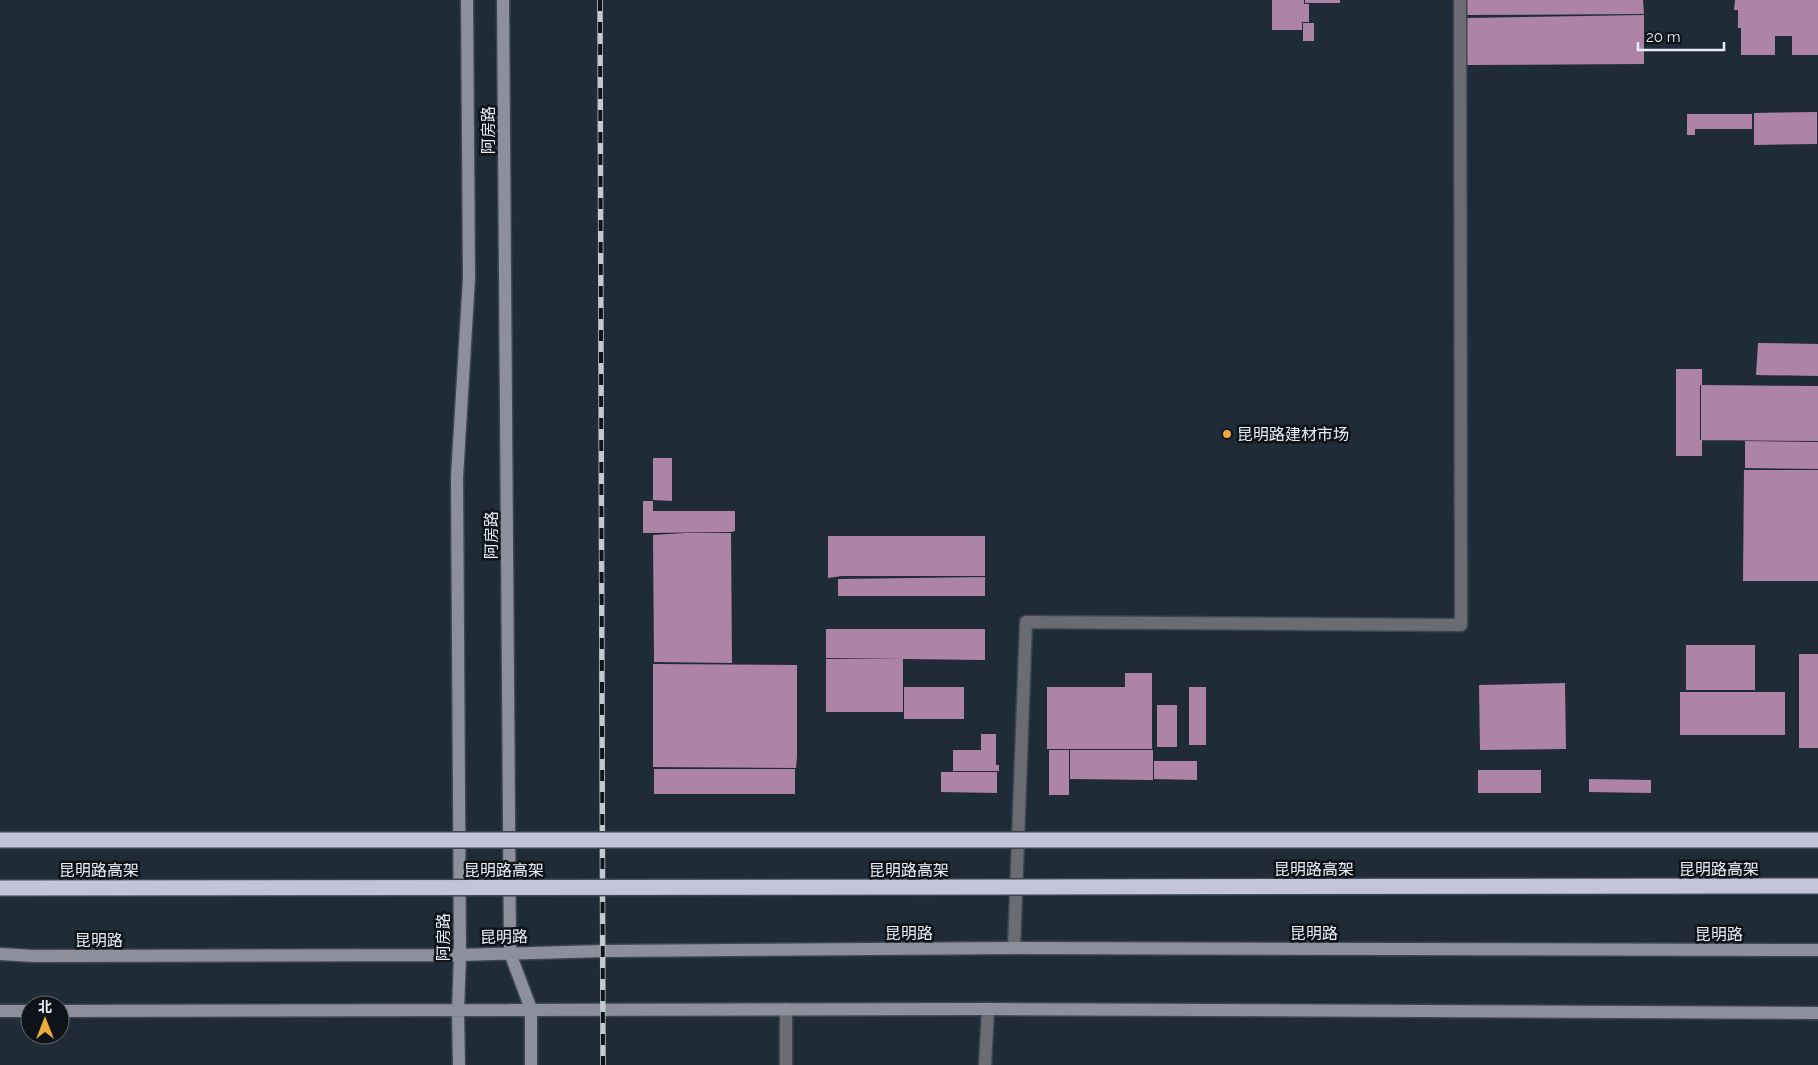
<svg xmlns="http://www.w3.org/2000/svg" width="1818" height="1065" font-family="Raleway,'Noto Sans SC',sans-serif">
	<style>
		.building { fill: #ad83a6 }
		.lines { fill: none; stroke-linecap: round; stroke-linejoin: round }
		.lane-casing { stroke: #3c4653; stroke-width: 15 }
		.secondary-casing { stroke: #3c4653; stroke-width: 15 }
		.lane { stroke: #6a6b73; stroke-width: 12 }
		.secondary { stroke: #8e8f9c; stroke-width: 12 }
		.rail-casing { stroke: #c2c9d3; stroke-width: 5.5 }
		.rail { stroke: #0e1319; stroke-width: 4; stroke-dasharray: 11; stroke-linecap: butt }
		.highway-bridge-casing { stroke: #3c4653; stroke-width: 18; stroke-linecap: butt }
		.highway-bridge { stroke: #c3c4d9; stroke-width: 15 }
		.poi-dot { fill: #eca93a; stroke: #0e1319; stroke-width: 2 }
		.labels { text-anchor: middle; dominant-baseline: central; stroke-width: 5; stroke-linejoin: round; paint-order: stroke }
		.street-label { font-size: 16px; fill: #e7eef7; stroke: #0e1319 }
		.poi-label { font-size: 16px; fill: #e7eef7; stroke: #0e1319; text-anchor: start }
	</style>
	<rect width="100%" height="100%" fill="#202b38"/>
	<path class="building" d="M1272 0H1304V4H1309V22H1302V30H1272Z
		M1305 0H1340V3H1305Z
		M1462 0H1643L1644 14 1463 15Z
		M1735 0H1818V55H1792V36H1775V55H1741V28H1738V10H1734Z
		M1644 15V64L1465 65 1464 18Z
		M1303 23H1314V41H1303Z
		M1817 112V144L1754 145V113Z
		M1687 114H1752V129H1695V135H1687Z
		M1758 343 1818 344V376L1756 375Z
		M1676 369H1702V385H1700V440H1702V456H1676Z
		M1701 385 1818 386V441L1701 440Z
		M1745 441 1818 442V469L1745 468Z
		M653 458H672V501L653 500Z
		M1744 470H1818V581H1743Z
		M643 501H653V511H735V531L731 532 643 533Z
		M685 533H731L732 663 654 662 653 535Z
		M828 536H985V576H842L828 578Z
		M985 577V596H838V579Z
		M826 629H985V660L826 658Z
		M1686 645H1755V690H1686Z
		M1799 654H1818V748H1799Z
		M826 659H903V712H826Z
		M653 664 797 665V757L796 768 653 767Z
		M1125 673H1152V749H1047V687H1125Z
		M1565 683 1566 749 1480 750 1479 685Z
		M904 687H964V719H904Z
		M1189 687H1206V745H1189Z
		M1680 692H1785V735H1680Z
		M1157 705H1177V747H1157Z
		M981 734H996V765H999V771H953V750H981Z
		M1049 750H1069V795H1049Z
		M1070 750H1153V780L1070 779Z
		M1154 761H1197V780L1154 779Z
		M654 769H795V794H654Z
		M1478 770H1541V793H1478Z
		M941 772H997V793L941 792Z
		M1589 779 1651 780V793L1589 792Z"/>
	<g class="lines">
		<g class="lane-casing">
			<path id="lane" d="M1014 948 1026 622 1461 625 1460 0
				M786 1009V1065
				M985 1065 988 1009"/>
		</g>
		<g class="secondary-casing">
			<path id="secondary" d="M503 0 510 953 531 1009V1065
				M0 954 34 956 460 955 603 951 1014 948 1818 950
				M0 1011H30
				M60 1011 988 1009 1818 1013
				M459 1065 458 1011 460 955 457 477 469 278 467 0"/>
		</g>
		<use href="#lane" class="lane"/>
		<use href="#secondary" class="secondary"/>
		<g class="rail-casing">
			<path id="rail" d="M600 0 603 1065"/>
		</g>
		<use href="#rail" class="rail"/>
		<g class="highway-bridge-casing">
			<path id="highway-bridge" d="M0 840H1818
				M0 888 1818 886"/>
		</g>
		<use href="#highway-bridge" class="highway-bridge"/>
	</g>
	<circle class="poi-dot" cx="1227" cy="434" r="5"/>
	<g class="labels">
		<g class="street-label">
			<text transform="translate(488 130) rotate(-90)">阿房路</text>
			<text transform="translate(491 535) rotate(-90)">阿房路</text>
			<text x="1314" y="869">昆明路高架</text>
			<text x="1719" y="869">昆明路高架</text>
			<text x="99" y="870">昆明路高架</text>
			<text x="504" y="870">昆明路高架</text>
			<text x="909" y="870">昆明路高架</text>
			<text x="909" y="933">昆明路</text>
			<text x="1314" y="933">昆明路</text>
			<text x="1719" y="934">昆明路</text>
			<text transform="translate(443 937) rotate(-90)">阿房路</text>
			<text transform="translate(504 937) rotate(-1)">昆明路</text>
			<text x="99" y="940">昆明路</text>
		</g>
		<g class="poi-label">
			<text x="1237" y="434">昆明路建材市场</text>
		</g>
	</g>
	<g transform="translate(45 1020)"><circle r="24" fill="#0e1319" stroke="#656b72"/>
	<path d="M0-4L9 19L0 12L-9 19Z" fill="#eca93a"/>
	<text y="-8" font-size="14" font-weight="bold" text-anchor="middle" fill="#e7eef7">北</text>
	</g>
	<path d="M1638 42v8h86v-8" fill="none" stroke="#e7eef7" stroke-width="2.5"/>
	<text x="1646" y="42" font-size="15" fill="#e7eef7" stroke="#0e1319" stroke-width="4" paint-order="stroke">20 m</text>
</svg>
